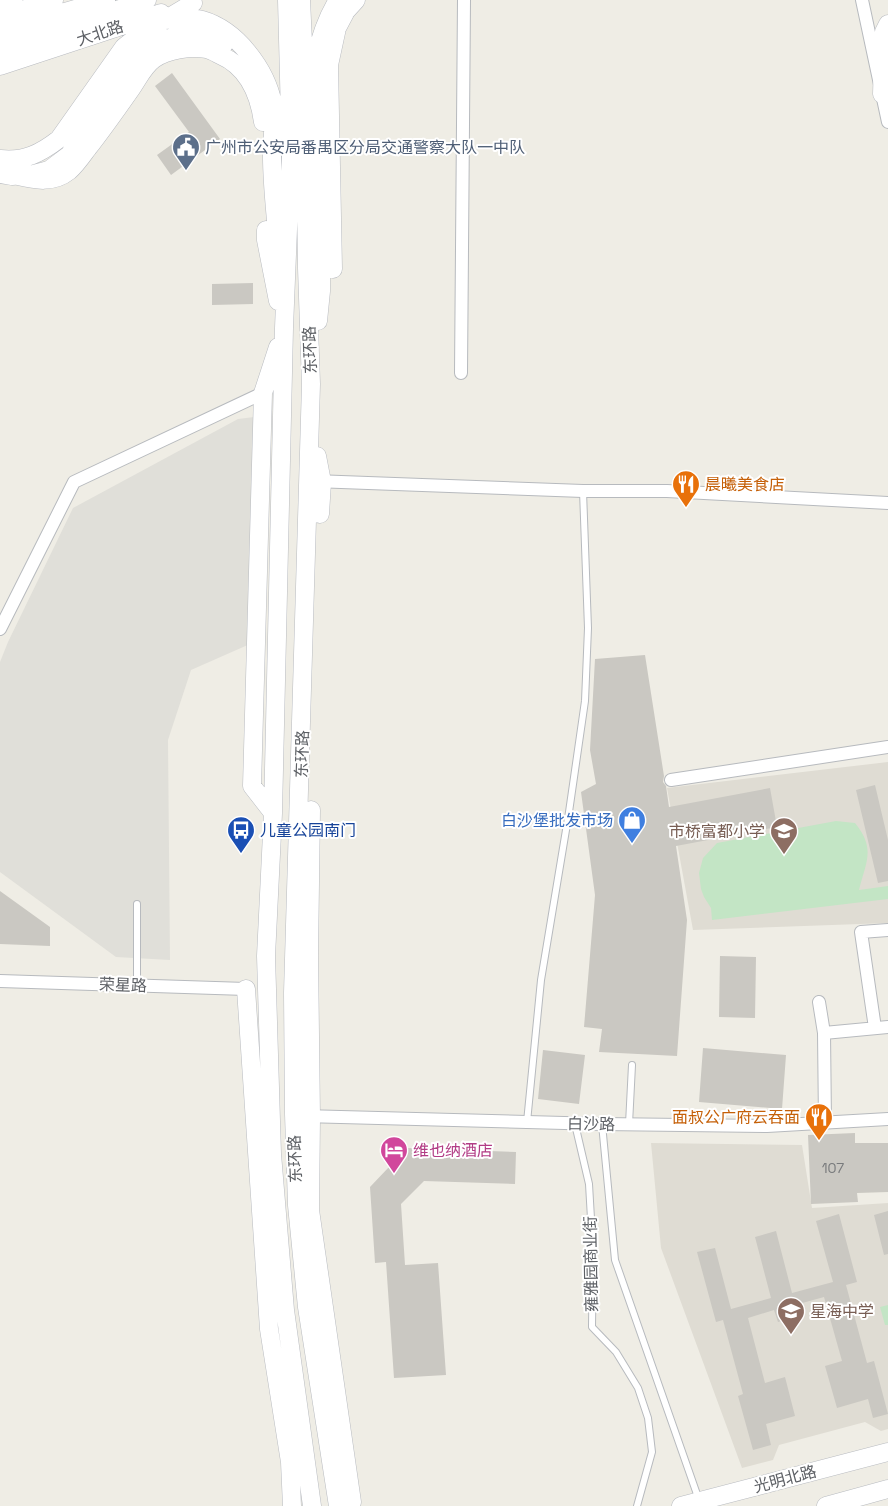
<svg xmlns="http://www.w3.org/2000/svg" width="888" height="1506" font-family="'Space Grotesk','Noto Sans SC',sans-serif">
	<style>
		.industrial { fill: #e0dfd9 }
		.education { fill: #dfdcd3 }
		.green { fill: #c3e5c5 }
		.building { fill: #cac8c2 }
		.lines { fill: none; stroke-linecap: round; stroke-linejoin: round }
		.lane-casing { stroke: #b7babe; stroke-width: 8 }
		.street-casing { stroke: #b7babe; stroke-width: 14 }
		.secondary-casing { stroke: #b8bbc0; stroke-width: 19 }
		.lane { stroke: #fff; stroke-width: 6 }
		.street { stroke: #fff; stroke-width: 12 }
		.secondary { stroke: #fff; stroke-width: 18 }
		.labels { text-anchor: middle; dominant-baseline: central; stroke-width: 4; stroke-linejoin: round; paint-order: stroke }
		.number-label { font-size: 14px; fill: #787a7c }
		.street-label { font-size: 16px; fill: #5d6065; stroke: #fff }
		.service-label { font-size: 16px; fill: #4e5e75; stroke: #fff; text-anchor: start }
		.food-label { font-size: 16px; fill: #c56008; stroke: #fff; text-anchor: start }
		.shop-label { font-size: 16px; fill: #366cbe; stroke: #fff; text-anchor: end }
		.transit-label { font-size: 16px; fill: #164399; stroke: #fff; text-anchor: start }
		.education-label { font-size: 16px; fill: #785e54; stroke: #fff; text-anchor: end }
		.hotel-label { font-size: 16px; fill: #b23c85; stroke: #fff; text-anchor: start }
	</style>
	<rect width="100%" height="100%" fill="#efede5"/>
	<path class="industrial" d="M254 417 250 644 191 670 168 740 170 960 116 957 0 872V662L8 642 73 508 238 419Z"/>
	<path class="education" d="M888 762V923L693 930 667 788Z
		M651 1143 802 1145 812 1208 888 1203V1429L881 1431 865 1422 779 1445 773 1460 742 1468 661 1248Z"/>
	<path class="green" d="M836 821 855 823C876 849 866 861 859 890L888 886V899L712 920 711 908 704 897 701 889 699 873 703 858 717 843Z
		M888 1305V1325H885L880 1307Z"/>
	<path class="building" d="M172 73 220 139 171 175 157 155 189 132 155 86Z
		M253 283V304L212 305V284Z
		M645 655 664 776 663 782 666 786 669 807 770 788 777 827 676 846 687 920 677 1056 599 1052 602 1029 584 1027 595 895 581 792 596 784 590 750 595 659Z
		M875 785 888 840V881L878 883 856 790Z
		M0 891 50 927V946L0 944Z
		M720 956 756 957 755 1018 719 1017Z
		M703 1048 786 1055 782 1109 699 1102Z
		M543 1050 585 1055 579 1104 538 1099Z
		M855 1133V1143H888V1192L857 1193 858 1202 811 1204 808 1135Z
		M407 1148 516 1152 515 1184 424 1181 401 1204 405 1265 438 1263 446 1375 394 1378 386 1262 375 1263 370 1187Z
		M888 1211V1254L884 1255 874 1215Z
		M839 1214 857 1282 846 1285 867 1363 874 1361 888 1414 873 1418 868 1399 837 1408 825 1366 842 1361 824 1297 795 1305 799 1316 778 1322 774 1310 748 1318 765 1383 785 1377 795 1416 766 1424 771 1445 753 1450 738 1396 743 1394 723 1320 716 1322 697 1252 715 1248 731 1309 771 1298 755 1237 776 1231 792 1293 833 1282 816 1221Z"/>
	<g class="lines">
		<g class="lane-casing">
			<path id="lane" d="M137 904V985
				M527 1122 541 980 569 812 585 701 588 628 583 491
				M575 1124 589 1184 593 1253 592 1327 616 1352 638 1388 648 1418 652 1452 637 1506
				M602 1124 615 1260 699 1500
				M629 1124 632 1065"/>
		</g>
		<g class="street-casing">
			<path id="street" d="M862 0 888 122
				M461 373 464 0
				M314 481 583 491H667L888 503
				M0 629 74 482 263 393
				M671 780 888 747
				M0 981 246 989
				M819 1002 824 1033
				M875 1028 861 932 888 930
				M303 1116 602 1124 767 1126 888 1119
				M825 1123 824 1033 888 1027"/>
		</g>
		<g class="secondary-casing">
			<path id="secondary" d="M5 0 20 10
				M287 0 291 155 284 328 273 813 266 956 272 1154 285 1310 312 1506
				M301 0 304 63 307 268 311 384 293 993 294 1114 297 1205 307 1307 338 1506
				M0 17 54 0
				M163 20C175 20 190 17 202 20 237 30 266 69 273 104 276 122 271 139 272 157 272 186 276 216 278 245
				M0 31 106 0
				M0 49 147 0
				M0 66 161 13
				M882 94 884 32 888 24
				M0 159C24 162 41 153 59 139L124 47 138 36 193 3
				M0 174 12 176 34 174 49 170 69 155 136 57C157 35 197 29 225 43
				M18 176C35 180 53 184 69 171 76 165 82 156 88 148 103 129 117 109 131 89 138 79 144 66 154 59 167 50 191 46 206 49 211 50 216 53 220 55 248 67 259 93 263 122
				M266 230V240L278 301
				M333 269 329 65 337 28 346 11 356 0
				M318 321 321 291V253L315 60C320 38 326 19 338 0
				M317 456 322 482 320 514
				M311 810 309 955 311 1117 310 1210 352 1502 350 1506
				M273 813 252 786 263 393 278 347
				M246 989 269 1329 290 1462 292 1506
				M681 1506 888 1452
				M826 1506 888 1489"/>
		</g>
		<use href="#lane" class="lane"/>
		<use href="#street" class="street"/>
		<use href="#secondary" class="secondary"/>
	</g>
	<defs>
		<g id="civic-pin" transform="scale(1.4375)"><path d="M0 17L-7.5 6A9.5 9.5 0 1 1 7.5 6Z" fill="#5c6f8a" stroke="#fff"/><path d="M-.6-6.5H3V-4.5H.6V-3L4-1V1h2V6H-6V1h2V-1L-.6-3ZM-1.2 2.5V6h2.4V2.5Z" fill="#fff"/></g>
		<g id="restaurant-pin" transform="scale(1.4375)"><path d="M0 17L-7.5 6A9.5 9.5 0 1 1 7.5 6Z" fill="#e8710a" stroke="#fff"/><path d="M-5-6h1v4h1v-4h1v4h1v-4h1v5L-1.5 .5V6h-2V.5L-5-1ZM5-6V6H3V1.5H1.5Q1.5-4 5-6Z" fill="#fff"/></g>
		<g id="shop-pin" transform="scale(1.4375)"><path d="M0 17L-7.5 6A9.5 9.5 0 1 1 7.5 6Z" fill="#3f7fe0" stroke="#fff"/><path d="M-5-2.5h2.3a2.7 3.5 0 0 1 5.4 0H5L5.5 6h-11ZM-1.5-2.5h3a1.5 2.3 0 0 0-3 0Z" fill="#fff"/></g>
		<g id="bus-pin" transform="scale(1.4375)"><path d="M0 17L-7.5 6A9.5 9.5 0 1 1 7.5 6Z" fill="#1a4fb4" stroke="#fff"/><path d="M-5-6H5V4H4V6H2V4H-2V6H-4V4H-5ZM-3.5-4V0h7V-4ZM-3.5 1.2v1.5H-2V1.2ZM2 1.2v1.5H3.5V1.2Z" fill="#fff"/></g>
		<g id="school-pin" transform="scale(1.4375)"><path d="M0 17L-7.5 6A9.5 9.5 0 1 1 7.5 6Z" fill="#8d6e63" stroke="#fff"/><path d="M0-5L7-2L0 1L-7-2ZM-4 1L0 2.5L4 1V4Q0 6-4 4Z" fill="#fff"/></g>
		<g id="hotel-pin" transform="scale(1.4375)"><path d="M0 17L-7.5 6A9.5 9.5 0 1 1 7.5 6Z" fill="#d1479c" stroke="#fff"/><path d="M-6-4.5h1.5V1H6V5H4.5V3h-9V5H-6ZM-4 0a1.8 1.8 0 1 1 3.6 0ZM.5 0V-2.5h3Q6-2.5 6 0Z" fill="#fff"/></g>
	</defs>
	<g fill-rule="evenodd">
		<use href="#civic-pin" x="186" y="147"/>
		<use href="#restaurant-pin" x="686" y="484"/>
		<use href="#shop-pin" x="632" y="820"/>
		<use href="#bus-pin" x="241" y="830"/>
		<use href="#school-pin" x="784" y="831"/>
		<use href="#restaurant-pin" x="819" y="1117"/>
		<use href="#hotel-pin" x="394" y="1150"/>
		<use href="#school-pin" x="791" y="1311"/>
	</g>
	<g class="labels">
		<g class="number-label">
			<text x="833" y="1168">107</text>
		</g>
		<g class="street-label">
			<text transform="translate(100 33) rotate(-18)">大北路</text>
			<text transform="translate(310 350) rotate(-92)">东环路</text>
			<text transform="translate(302 754) rotate(-88)">东环路</text>
			<text transform="translate(123 985) rotate(2)">荣星路</text>
			<text transform="translate(591 1124) rotate(1)">白沙路</text>
			<text transform="translate(295 1159) rotate(-92)">东环路</text>
			<text transform="translate(591 1264) rotate(-91)">雍雅园商业街</text>
			<text transform="translate(785 1479) rotate(-15)">光明北路</text>
		</g>
		<g class="service-label">
			<text x="205" y="147">广州市公安局番禺区分局交通警察大队一中队</text>
		</g>
		<g class="food-label">
			<text x="705" y="484">晨曦美食店</text>
			<text x="800" y="1117" text-anchor="end">面叔公广府云吞面</text>
		</g>
		<g class="shop-label">
			<text x="613" y="820">白沙堡批发市场</text>
		</g>
		<g class="transit-label">
			<text x="260" y="830">儿童公园南门</text>
		</g>
		<g class="education-label">
			<text x="765" y="831">市桥富都小学</text>
			<text x="810" y="1311" text-anchor="start">星海中学</text>
		</g>
		<g class="hotel-label">
			<text x="413" y="1150">维也纳酒店</text>
		</g>
	</g>
</svg>
